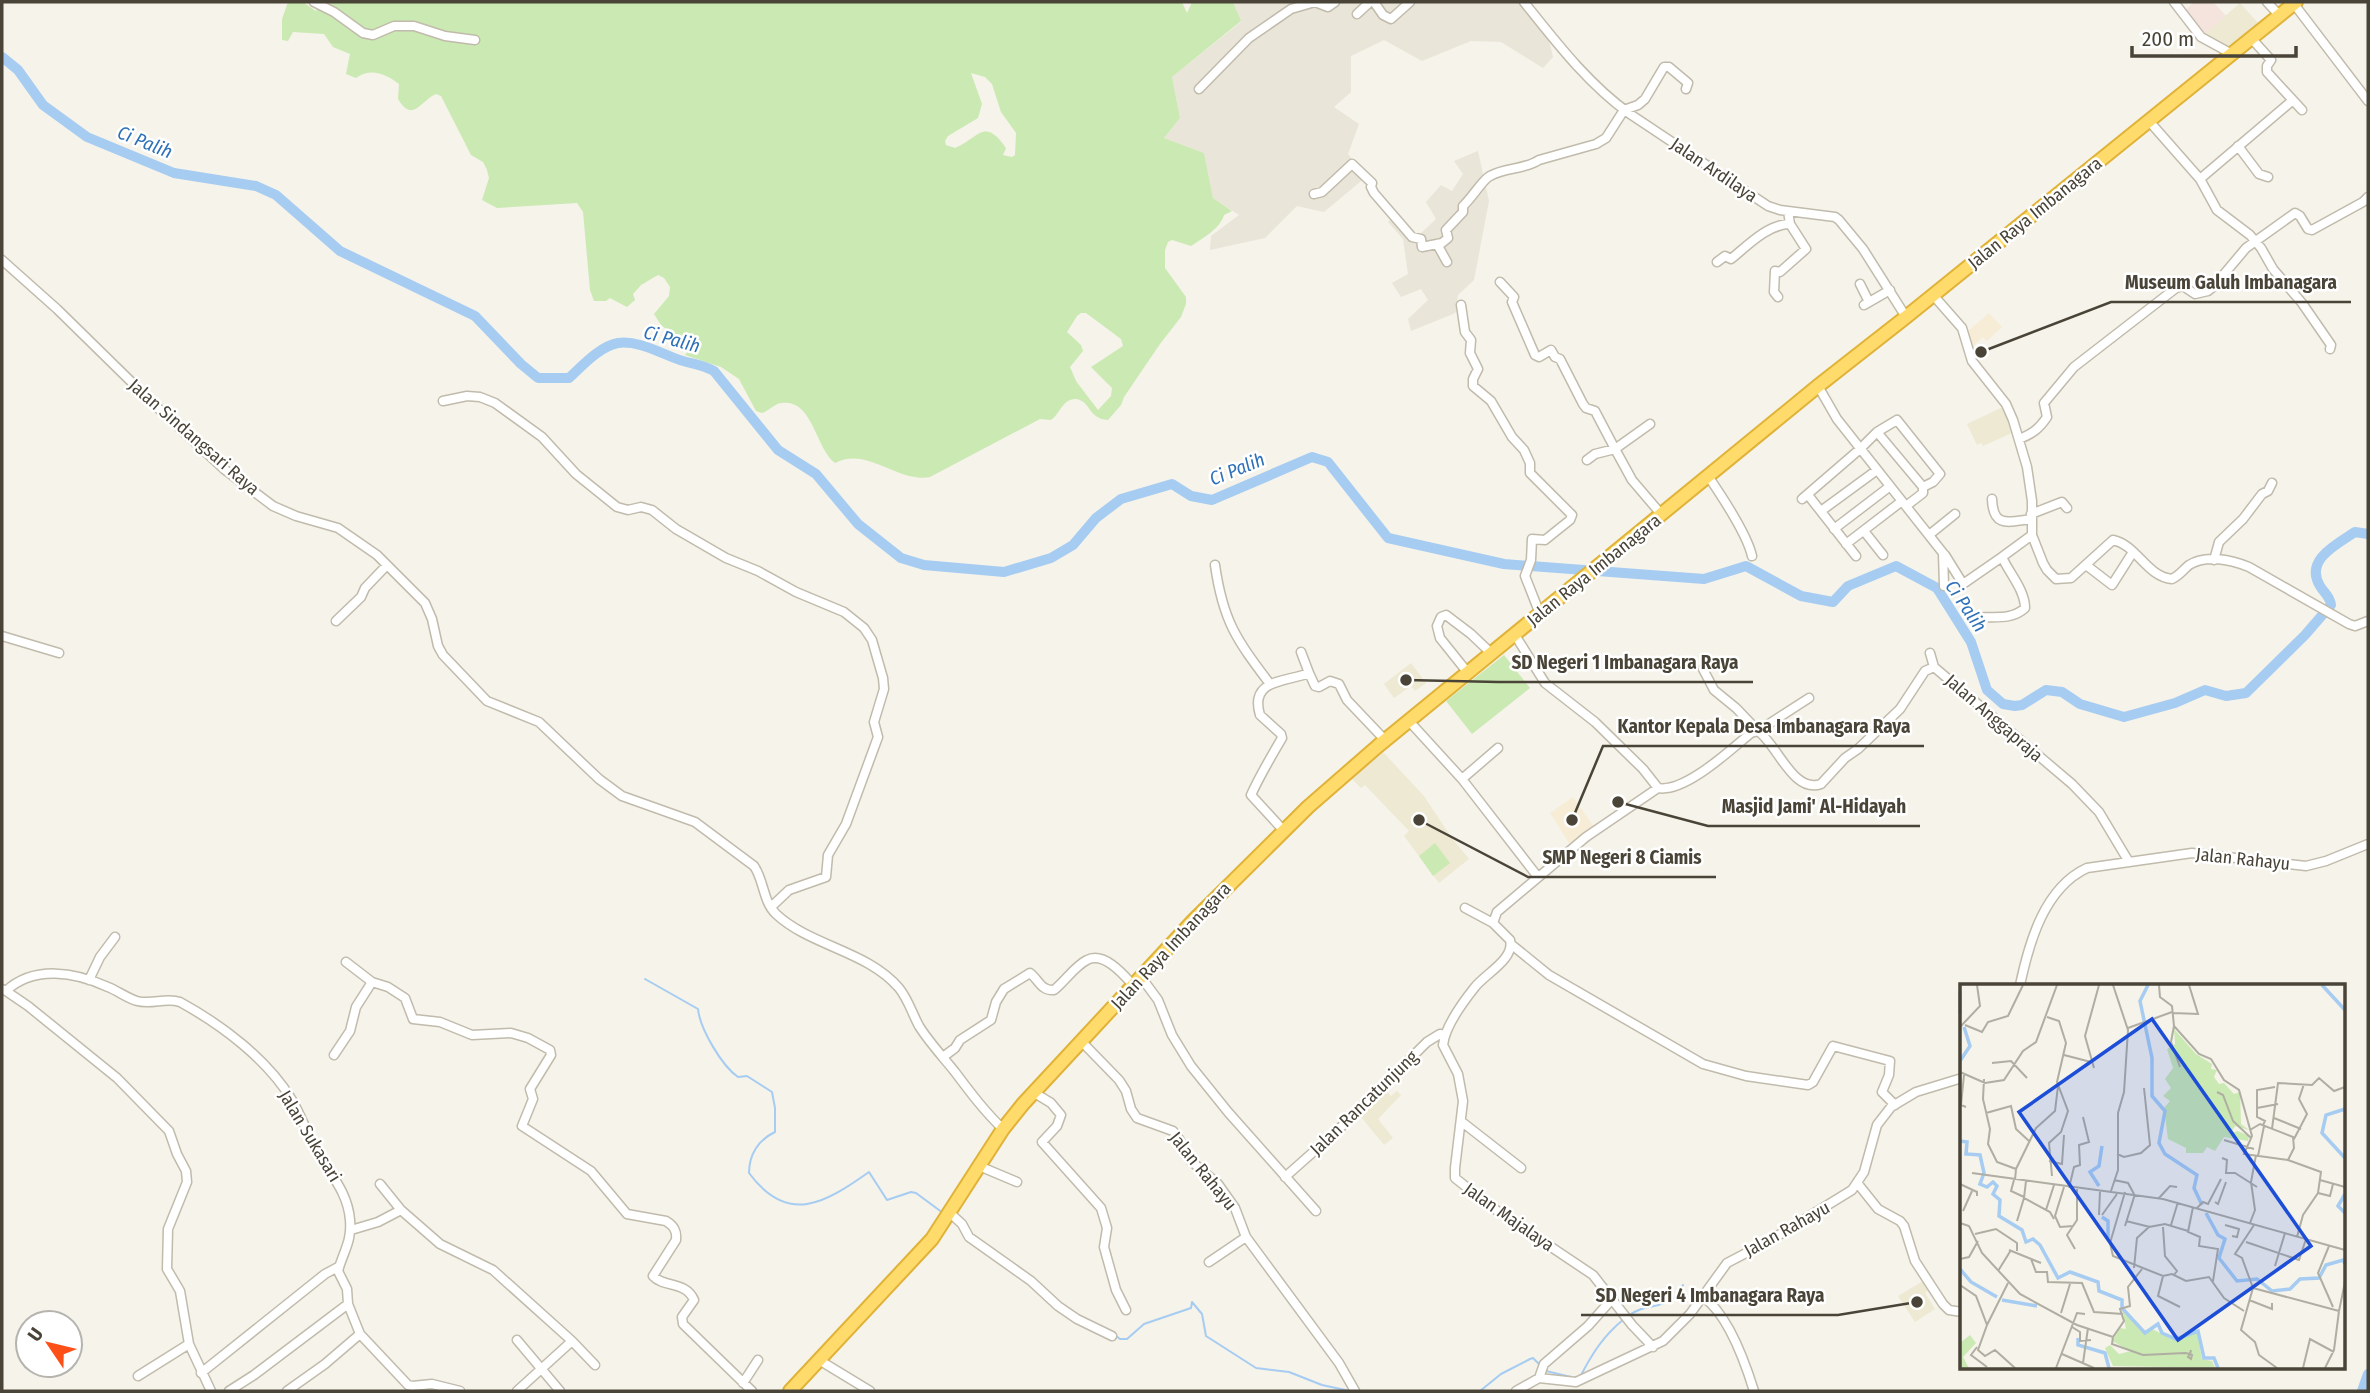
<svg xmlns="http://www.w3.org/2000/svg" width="2370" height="1393" font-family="'Fira Sans Condensed',sans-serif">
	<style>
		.residential { fill: #e9e5d8 }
		.commercial { fill: #f7ecd5 }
		.education { fill: #eee9d3 }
		.medical { fill: #f5e3dd }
		.green { fill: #cbe9b2; fill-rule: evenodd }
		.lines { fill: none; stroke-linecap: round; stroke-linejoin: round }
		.stream { stroke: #a6ccf2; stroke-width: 2 }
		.river { stroke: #a6ccf2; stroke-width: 10 }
		.minor-casing { stroke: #c1bbac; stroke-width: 11 }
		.highway-casing { stroke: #e0b238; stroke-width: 16 }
		.minor { stroke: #fff; stroke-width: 8 }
		.highway { stroke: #ffdb6b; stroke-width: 12 }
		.labels { text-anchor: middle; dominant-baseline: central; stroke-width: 5; stroke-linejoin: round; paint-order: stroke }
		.street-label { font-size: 18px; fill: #494437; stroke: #fff }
		.water-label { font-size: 19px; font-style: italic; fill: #2e71b8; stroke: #fff }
		.inset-river { fill: none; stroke: #a6ccf2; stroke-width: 3.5 }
		.inset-road { fill: none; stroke: #b0ada2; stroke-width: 2 }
		.view { fill: #1d4ed8; fill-opacity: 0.15; stroke: #1d4ed8; stroke-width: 3.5 }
		.inset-edge { fill: none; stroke: #494437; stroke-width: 3.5 }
		.leader { fill: none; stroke: #494437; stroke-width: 2.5 }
		.callout-dot { fill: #494437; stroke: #fff; stroke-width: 2.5 }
		.callout-label { font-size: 19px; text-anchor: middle; font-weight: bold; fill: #494437; stroke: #fff; stroke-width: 5; stroke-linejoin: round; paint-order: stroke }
	</style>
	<rect width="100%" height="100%" fill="#f5f3ea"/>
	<path class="residential" d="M1233 2H1528L1544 20 1553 57 1543 68 1501 42 1471 41 1422 61 1384 40 1351 56V92L1334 107 1359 124 1348 154 1366 177 1324 212 1297 206 1265 238 1210 250 1211 236 1239 215 1213 198 1204 153 1164 138 1180 118 1172 77 1241 22Z
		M1478 151 1489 201 1474 280 1458 295 1456 312 1453 314 1411 331 1408 319 1428 300 1421 289 1401 297 1392 283 1408 274 1403 239 1388 222 1397 213 1417 237 1436 219 1426 202 1441 185 1452 191 1463 174 1454 161Z"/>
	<path class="commercial" d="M1989 313 2002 327 1987 341 1983 337 1971 348 1966 333Z
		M1573 797 1594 827 1571 846 1550 813Z"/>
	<path class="education" d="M2240 3 2258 23 2228 50 2202 36Z
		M2003 407 2014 432 1983 446 1981 443 1977 445 1967 424Z
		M1411 663 1426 683 1415 691 1411 686 1394 698 1384 684Z
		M1382 751 1424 796 1451 837 1469 859 1439 883 1404 836 1409 831 1365 785 1361 788 1350 777Z
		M1382 1086 1391 1096 1397 1091 1401 1095 1378 1119 1393 1138 1384 1145 1356 1111Z
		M1923 1281 1930 1289 1925 1293 1935 1309 1915 1322 1898 1296Z"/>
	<path class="medical" d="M2193 2H2213L2226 16 2202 36 2184 13Z"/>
	<path class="green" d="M288 2H303L316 11 323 2H1182L1187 13 1192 2H1233L1241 21 1172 77 1180 118 1164 138 1204 153 1213 198 1232 211 1224 215C1220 229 1203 238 1191 246L1172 240 1168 242 1165 250V268L1186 297V304L1181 317 1160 344 1124 397 1121 405 1108 420C1088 419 1091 401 1076 399 1063 398 1060 414 1051 420L1040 419 930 477C897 483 867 446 835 463 815 448 813 399 782 403 775 403 769 411 762 413L756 411 739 379 721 367 685 355 691 348 661 325 654 314 669 296 670 287 664 278 658 275 641 285 633 294 635 300 627 307 610 298 606 301H594L590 290 583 212 577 203 497 208 482 200 489 178 487 170 483 162 471 155 441 96 436 94C421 100 413 124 398 99L399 84C386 74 371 67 356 78L346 74 350 54 333 47 324 34 293 32 288 41 282 40V19ZM971 73 985 77 992 84 1001 112 1016 133 1015 155 1012 157 1003 155 1006 148C984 116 978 139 955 148L946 145 945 141 948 136 978 118 982 104ZM1081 313H1086L1121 339 1123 346 1091 367 1112 388 1111 396 1098 410 1076 381 1070 367 1083 351 1081 345 1067 332 1077 316Z
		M1504 655 1530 688 1472 734 1446 701Z
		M1435 843 1450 863 1433 876 1419 856Z"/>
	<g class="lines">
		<path class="stream" d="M645 979 698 1009C700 1029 722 1066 738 1077L747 1076 772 1092 775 1108V1132C758 1140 749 1155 749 1173 788 1226 825 1203 869 1172L887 1200 911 1192 916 1193 943 1213
			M1001 1255 1017 1266
			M1628 1316C1649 1300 1670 1313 1683 1285
			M1115 1335 1120 1339H1127L1144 1324 1191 1308 1192 1302 1202 1314 1206 1336 1256 1368 1289 1372 1322 1385 1350 1391
			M1546 1371 1571 1377
			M1580 1377C1592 1354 1603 1336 1624 1319
			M1480 1391 1501 1374 1530 1359 1533 1358 1540 1365"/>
		<path class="river" d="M2 57 18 70 43 105 87 137 174 173 256 186 276 195 340 251 475 316 521 364 538 378H569C582 366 600 346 618 343 640 340 663 355 683 361 694 364 704 365 714 371L778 450 816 474 858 524 901 558 924 565 1004 572 1051 558 1073 545 1096 518 1121 499 1172 484 1191 496 1212 500 1312 457 1328 462 1388 538 1504 564 1704 579 1746 566 1801 596 1833 602 1848 586 1896 566 1937 588 1971 642 1987 690 2003 704 2015 706 2022 705 2046 690 2062 692 2080 704 2124 717 2175 703 2205 690 2226 696 2246 693 2305 635 2331 605C2330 596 2324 593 2320 586 2304 560 2337 544 2355 532L2368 534
			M2362 1391 2368 1374"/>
		<g class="minor-casing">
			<path id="minor" d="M314 2 334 12 363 33 373 35 394 26H414L445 36 475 40
				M1374 2 1383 15 1391 19 1410 2
				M1524 2C1556 42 1588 84 1630 114L1768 206 1780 210 1835 217 1839 220 1863 249 1906 317
				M2174 2 2201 37 2232 54
				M2267 2 2279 15
				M2294 4 2368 101
				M1357 14 1370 2
				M2251 38 2271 60 2267 66V72L2302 110
				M1199 89 1249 38 1291 9 1315 2 1328 7 1335 2
				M2149 121 2200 179 2217 210 2250 235 2261 248 2273 269 2302 303 2331 345 2330 349
				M2238 146 2259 174 2268 177
				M2200 179 2293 100
				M1314 194 1322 192 1352 164 1372 183 1371 187 1374 193 1412 237 1421 239 1422 247 1442 243 1448 238 1446 230 1463 212V206C1472 198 1483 179 1490 176 1505 167 1524 170 1539 160L1596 144 1606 138 1624 110 1638 105 1645 99 1664 67H1669L1688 83 1686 89
				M1437 244 1447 262
				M2 260 57 309 159 409 224 469 273 506 296 516 338 528 377 555 425 603 432 619 438 646 443 655 487 701 539 722 599 779 622 796 695 822 754 866C764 880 763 902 776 914 810 946 868 951 899 988 908 999 912 1013 919 1026 929 1042 943 1057 955 1072 970 1092 985 1112 1003 1129
				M1717 262 1725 256 1731 259C1747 246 1768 224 1790 224
				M1500 282 1514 297 1512 302 1535 355 1539 357 1551 350 1555 357 1560 359 1583 404 1586 408 1595 411 1615 449 1595 454 1587 460
				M1860 284 1869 302
				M1933 295 1962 328 1972 361 2006 404 2013 420 2027 467 2032 501V535L2043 563 2047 570 2056 579 2071 578 2113 540C2137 545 2147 577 2172 579 2179 576 2183 570 2189 565 2206 554 2232 560 2249 567L2349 624 2355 626 2368 621
				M1778 297 1774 292 1775 271 1780 272 1806 249 1790 224 1788 211
				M1461 305 1465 332 1471 340 1470 353 1478 369 1473 379V386L1491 401 1512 437 1524 450 1530 463V473L1572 515 1570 520 1545 540 1532 539 1531 560 1525 576 1540 614
				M1864 305 1890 290
				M1818 386 1837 419 1943 553 1944 586
				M443 401 467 396 480 397 495 403 542 437 576 474 617 507 628 510 641 507 652 510 676 529 726 558 758 571 796 592 844 612 864 628 872 640 883 678 884 689 874 722 878 737 846 824 828 855 826 877 789 890 771 907
				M1650 424 1615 449 1632 480 1661 514
				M1877 432 1923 487
				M2019 439C2032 434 2039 429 2047 417L2044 403 2074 367 2176 288 2183 286 2195 294 2208 291 2214 286 2246 248 2295 213 2300 216 2308 229 2312 230 2363 202 2368 197
				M1708 476C1721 495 1747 534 1752 556
				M1808 495 1856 556
				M1802 499 1860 449 1877 432 1897 420 1940 474 1933 482 1923 487V493L1906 506
				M1992 499C1993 528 2008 522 2031 519
				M1821 511 1877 470
				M2031 514 2062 502 2067 508
				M1834 529 1889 487
				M1864 531 1883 555
				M1929 535 1955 514
				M1846 544 1902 501
				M1945 555 1963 584 2002 557
				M2214 560 2219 542 2243 519 2262 494 2268 491 2272 483
				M1215 565C1223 621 1236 639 1270 684
				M2086 565 2112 585 2133 552
				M1971 618C1990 615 2010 622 2025 608 2025 590 2009 573 2002 557L2032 535
				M336 621 361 597 365 588 387 565
				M1515 635 1545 683 1595 722 1643 769 1658 788C1685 793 1730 750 1751 733L1758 731C1777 744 1793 794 1821 784L1845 758 1858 749 1900 709 1925 671 1934 667 2072 784 2099 812 2129 862
				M2 636 59 653
				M1930 653 1934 667
				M1703 669 1714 690 1736 708 1758 731 1809 698
				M1309 673 1315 686 1319 687 1330 681 1339 684 1347 700 1385 740
				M1468 673 1440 638 1437 626 1441 617 1446 615 1471 634 1492 654
				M1409 721 1462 779 1538 877
				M1462 779 1498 748
				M1284 831 1251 795C1260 775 1271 757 1282 738L1281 734 1260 715C1249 679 1286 682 1309 673L1301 652
				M1465 908 1493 923
				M1512 945 1549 975 1703 1064 1746 1076 1808 1085 1813 1082 1833 1046 1890 1061 1889 1075 1882 1092 1895 1105
				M346 962 372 982 388 987 405 998 413 1019 440 1022 472 1035 511 1033 528 1038 550 1050 551 1055 530 1089 533 1099 522 1126 591 1171 627 1214 666 1221C674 1226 677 1231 676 1240L653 1276C664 1288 686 1281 694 1300L682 1317 683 1324 752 1391
				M1141 977 1158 1000 1172 1035 1191 1066 1228 1112 1316 1211
				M89 980 100 957 115 937
				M2020 985C2029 943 2044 888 2087 868L2192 853 2306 866 2326 861 2368 844
				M2 989 6 991C34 965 75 972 108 987 118 991 127 998 137 1001 152 1005 166 997 180 1002 222 1025 267 1059 292 1100 302 1117 308 1136 318 1153 331 1175 348 1193 350 1220 352 1242 343 1252 338 1271L347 1289 348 1304 360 1334 408 1385 412 1386 432 1384 460 1391
				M6 991 28 1006 117 1078 169 1131 177 1154 186 1171 187 1182 168 1229 167 1269 180 1291 189 1344 211 1391
				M1081 1041 1119 1080 1126 1091 1131 1109 1137 1118 1173 1131 1179 1139 1191 1161 1218 1184 1235 1208 1246 1237 1339 1363 1355 1391
				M334 1055 350 1031 356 1007 372 982
				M943 1057 955 1048 960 1040 991 1020 996 1002 1004 989 1030 973C1039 980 1041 991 1054 990 1065 981 1075 966 1087 960 1104 951 1124 975 1133 985
				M1033 1092 1051 1103 1061 1115 1057 1126 1042 1142 1101 1208 1107 1228 1104 1247 1116 1290 1126 1310
				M1462 1122 1521 1168
				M979 1166 1017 1182
				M1285 1177 1338 1130 1427 1042 1440 1034 1445 1035
				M380 1184 401 1210 440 1244 493 1270 572 1341 517 1391
				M1858 1184 1878 1209 1900 1221 1904 1226 1915 1261 1943 1304 1949 1310 1962 1312
				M950 1213 962 1224 969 1237 1031 1281 1058 1306 1077 1319 1112 1336
				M351 1230 378 1222 401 1210
				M1209 1262 1246 1237
				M1703 1297C1728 1314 1745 1362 1754 1391
				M517 1340 560 1391
				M572 1341 595 1365
				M1653 1347 1632 1325 1593 1275 1493 1208 1455 1178V1168L1463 1101 1458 1074 1443 1045C1445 1026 1463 1002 1475 987 1485 974 1515 959 1510 940L1493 923 1497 912 1586 837 1658 788
				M819 1360 870 1391
				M201 1373 325 1274 338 1267
				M138 1376 189 1344
				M1539 1378 1544 1364 1588 1326 1613 1298
				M743 1383 758 1360
				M229 1391 254 1375 348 1304
				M287 1391 325 1364 360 1334
				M1516 1391 1539 1378 1576 1382 1663 1341 1690 1314 1727 1263 1769 1241 1852 1190 1864 1172 1877 1125 1891 1107 1916 1092 1962 1078"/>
		</g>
		<g class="highway-casing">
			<path id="highway" d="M790 1391 932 1239 1003 1129 1023 1104 1193 921 1308 807 1378 746 1818 386 1906 317 2296 2"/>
		</g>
		<use href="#minor" class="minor"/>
		<use href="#highway" class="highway"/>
	</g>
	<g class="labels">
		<g class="street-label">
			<text transform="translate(1714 170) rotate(34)">Jalan Ardilaya</text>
			<text transform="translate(2035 213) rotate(-39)">Jalan Raya Imbanagara</text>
			<text transform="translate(194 437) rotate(41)">Jalan Sindangsari Raya</text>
			<text transform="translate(1594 570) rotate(-39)">Jalan Raya Imbanagara</text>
			<text transform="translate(1994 718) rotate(41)">Jalan Anggapraja</text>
			<text transform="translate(2243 859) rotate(6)">Jalan Rahayu</text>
			<text transform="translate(1171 946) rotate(-47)">Jalan Raya Imbanagara</text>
			<text transform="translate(1364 1103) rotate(-44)">Jalan Rancatunjung</text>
			<text transform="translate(310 1136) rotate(59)">Jalan Sukasari</text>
			<text transform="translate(1203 1171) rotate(51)">Jalan Rahayu</text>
			<text transform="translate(1509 1217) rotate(35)">Jalan Majalaya</text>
			<text transform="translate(1787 1229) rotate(-29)">Jalan Rahayu</text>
		</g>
		<g class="water-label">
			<text transform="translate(145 142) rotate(22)">Ci Palih</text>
			<text transform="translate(672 339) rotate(15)">Ci Palih</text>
			<text transform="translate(1237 469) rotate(-22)">Ci Palih</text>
			<text transform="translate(1966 606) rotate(56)">Ci Palih</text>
		</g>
	</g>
	<g transform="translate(1960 984)">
		<rect width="385" height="385" fill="#f5f3ea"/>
		<path d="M214 45 236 70 252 80 251 85 257 86 254 93 259 100 264 99 274 110 280 108 281 140 289 146 275 142 271 149 278 147 289 152 288 157 264 153 255 167 247 163 243 169H226V164L208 155 204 124 210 117 203 112 211 104 205 95 213 84 207 65 215 60ZM162 325 184 349 192 345 217 357 237 348 242 375 252 377 255 384 153 382 145 364 150 361 159 370 171 367 152 357 160 344 166 345ZM10 351 16 359 3 373 9 384H0V359Z" fill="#cbe9b2"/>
		<path class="inset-river" d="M188 1 180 17 192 74V112L205 127 199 159 205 170 237 191 234 204 242 221M362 1 385 26M0 7V30M0 77 10 62 4 43M385 125 366 131 362 149 385 174M0 157 7 158 6 170 20 171 24 189 20 200 27 203 33 198 37 202 33 210 40 216 39 232 62 246 66 258 73 255 80 261 98 294 110 288 138 298 139 307 162 316V324L185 349 198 340 202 349 216 355 238 347 244 374H254L258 384M139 202 130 188 139 182 142 162M385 210 378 222 385 229M246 229 258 251 265 255 259 274 277 297 297 295 312 307 330 305 340 295 359 294 366 281 383 276 385 280M142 233 148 237V254M0 285 11 298 37 313M42 316 77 322M118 354V361L145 369 149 384"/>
		<path class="inset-road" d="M199 1 200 13 212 22 214 42 239 70 251 75 264 96 279 106 292 152 284 170 328 176 361 188 358 209 343 231 337 253M213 29 238 30 229 1M87 33 99 37 106 59 97 98 108 127 101 148 89 159 92 192M5 41 22 48 28 38 48 32 63 1M214 42 211 58 220 83M0 43 20 22 17 1M168 44 212 28M104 71 131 78M32 79 51 77 67 94M134 84 125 52 139 1M0 88 25 99 44 96 63 67 76 58 97 1M4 91 1 121 6 123M24 95 23 115 30 145 28 160 37 178 56 185 55 196M257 108 263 111 273 137 291 154M297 124 318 120M26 129 51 122 56 145 69 157M314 134 341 145M303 141 305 137 297 133V106L315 103M312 145 318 99 352 101 359 94 374 107 385 103M290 146 300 140 333 153 334 164 328 176M334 155 347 130 339 115 344 100M264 156 294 165M157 170 164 173 181 169 190 161 184 104M298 172 304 142M262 174 267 176 266 189H275L297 203M89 177 102 180 104 151M56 185 76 144 95 127 98 102M12 189 203 215 385 266M54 196 51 207 64 213M154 196 168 199 174 210M360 196 385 203M66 197 64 214 90 228 94 235M0 200 17 208V212M104 203 95 232 100 243 113 242 117 236V205M109 204 114 183 120 181 119 161 129 158 123 133M151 207 158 186V129L164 108 168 46 153 1M165 208 150 259 153 272 203 292 212 290 226 297 249 293 264 314 284 327M358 209 370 212 373 200M199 214 210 202 217 203M255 218 258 220 266 198M233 223 228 248 240 253 239 262 258 265 253 297M237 224 243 218 248 220 261 195M86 226 94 201M3 227 12 207M139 231 140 207M142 231 157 210M57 237 64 214M166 237 190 243M0 239 9 242 22 269 60 310 117 341 153 353M290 239 295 226 291 198 296 171M211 241 218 218M265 241 279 245 277 253 272 252M113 242 107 251 115 265M165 242 175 210M203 243 205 272 217 287 214 291M15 250 36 245 57 259V267M286 258 339 276 346 255M369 262 358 289 373 323M49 266 81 279M0 275 9 273 18 257M71 275 76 288H87L88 298 122 299 134 328 163 330M315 282 325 249M174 284 177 254 189 243 205 240 228 247M38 287 51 266M203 292 198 312 220 323M0 301 16 312 27 341 18 366 25 372 35 366 55 384M293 304 281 346 295 358 299 371 317 384M293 304 379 327M293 304 282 274 275 270 294 241M289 316 312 325V319M379 327 385 298M101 329 110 300M27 341 48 299M112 343 120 348V357L131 356M153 353 152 360 183 371 225 369 230 370 232 371 231 375 228 373 230 370 231 366M153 353 164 337 160 325 170 322 168 303 182 285M17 363 11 371 27 383M102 370 134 384M123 379 128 344M96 384 117 329 125 330M343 384 350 355 374 368M365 384 374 366 379 327"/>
		<path class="view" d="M192 35 351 262 218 356 59 128Z"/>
		<rect width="385" height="385" class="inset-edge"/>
	</g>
	<path class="leader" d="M1981 352L2111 302H2351M1406 680L1498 682H1753M1572 820L1603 746H1924M1618 802L1708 826H1920M1419 820L1528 877H1716M1917 1302L1838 1315H1581"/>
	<g class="callout-dot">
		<circle cx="1981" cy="352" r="7"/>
		<circle cx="1406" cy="680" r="7"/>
		<circle cx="1572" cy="820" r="7"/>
		<circle cx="1618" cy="802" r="7"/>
		<circle cx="1419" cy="820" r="7"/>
		<circle cx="1917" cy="1302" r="7"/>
	</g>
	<g class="callout-label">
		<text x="2231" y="289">Museum Galuh Imbanagara</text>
		<text x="1625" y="669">SD Negeri 1 Imbanagara Raya</text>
		<text x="1764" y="733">Kantor Kepala Desa Imbanagara Raya</text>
		<text x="1814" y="813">Masjid Jami' Al-Hidayah</text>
		<text x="1622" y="864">SMP Negeri 8 Ciamis</text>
		<text x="1710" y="1302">SD Negeri 4 Imbanagara Raya</text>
	</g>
	<rect width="2370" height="1393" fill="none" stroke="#494437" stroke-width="7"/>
	<g transform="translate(49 1344) rotate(305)"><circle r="33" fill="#ffffff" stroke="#b6b4af" stroke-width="2"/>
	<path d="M0-5L12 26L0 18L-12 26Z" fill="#fd5019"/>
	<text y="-10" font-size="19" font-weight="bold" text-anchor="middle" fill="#494437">U</text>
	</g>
	<path d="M2132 46v10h164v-10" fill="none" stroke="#494437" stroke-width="3.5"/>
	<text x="2142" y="46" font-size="21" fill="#494437" stroke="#ffffff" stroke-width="5" paint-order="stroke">200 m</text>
</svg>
